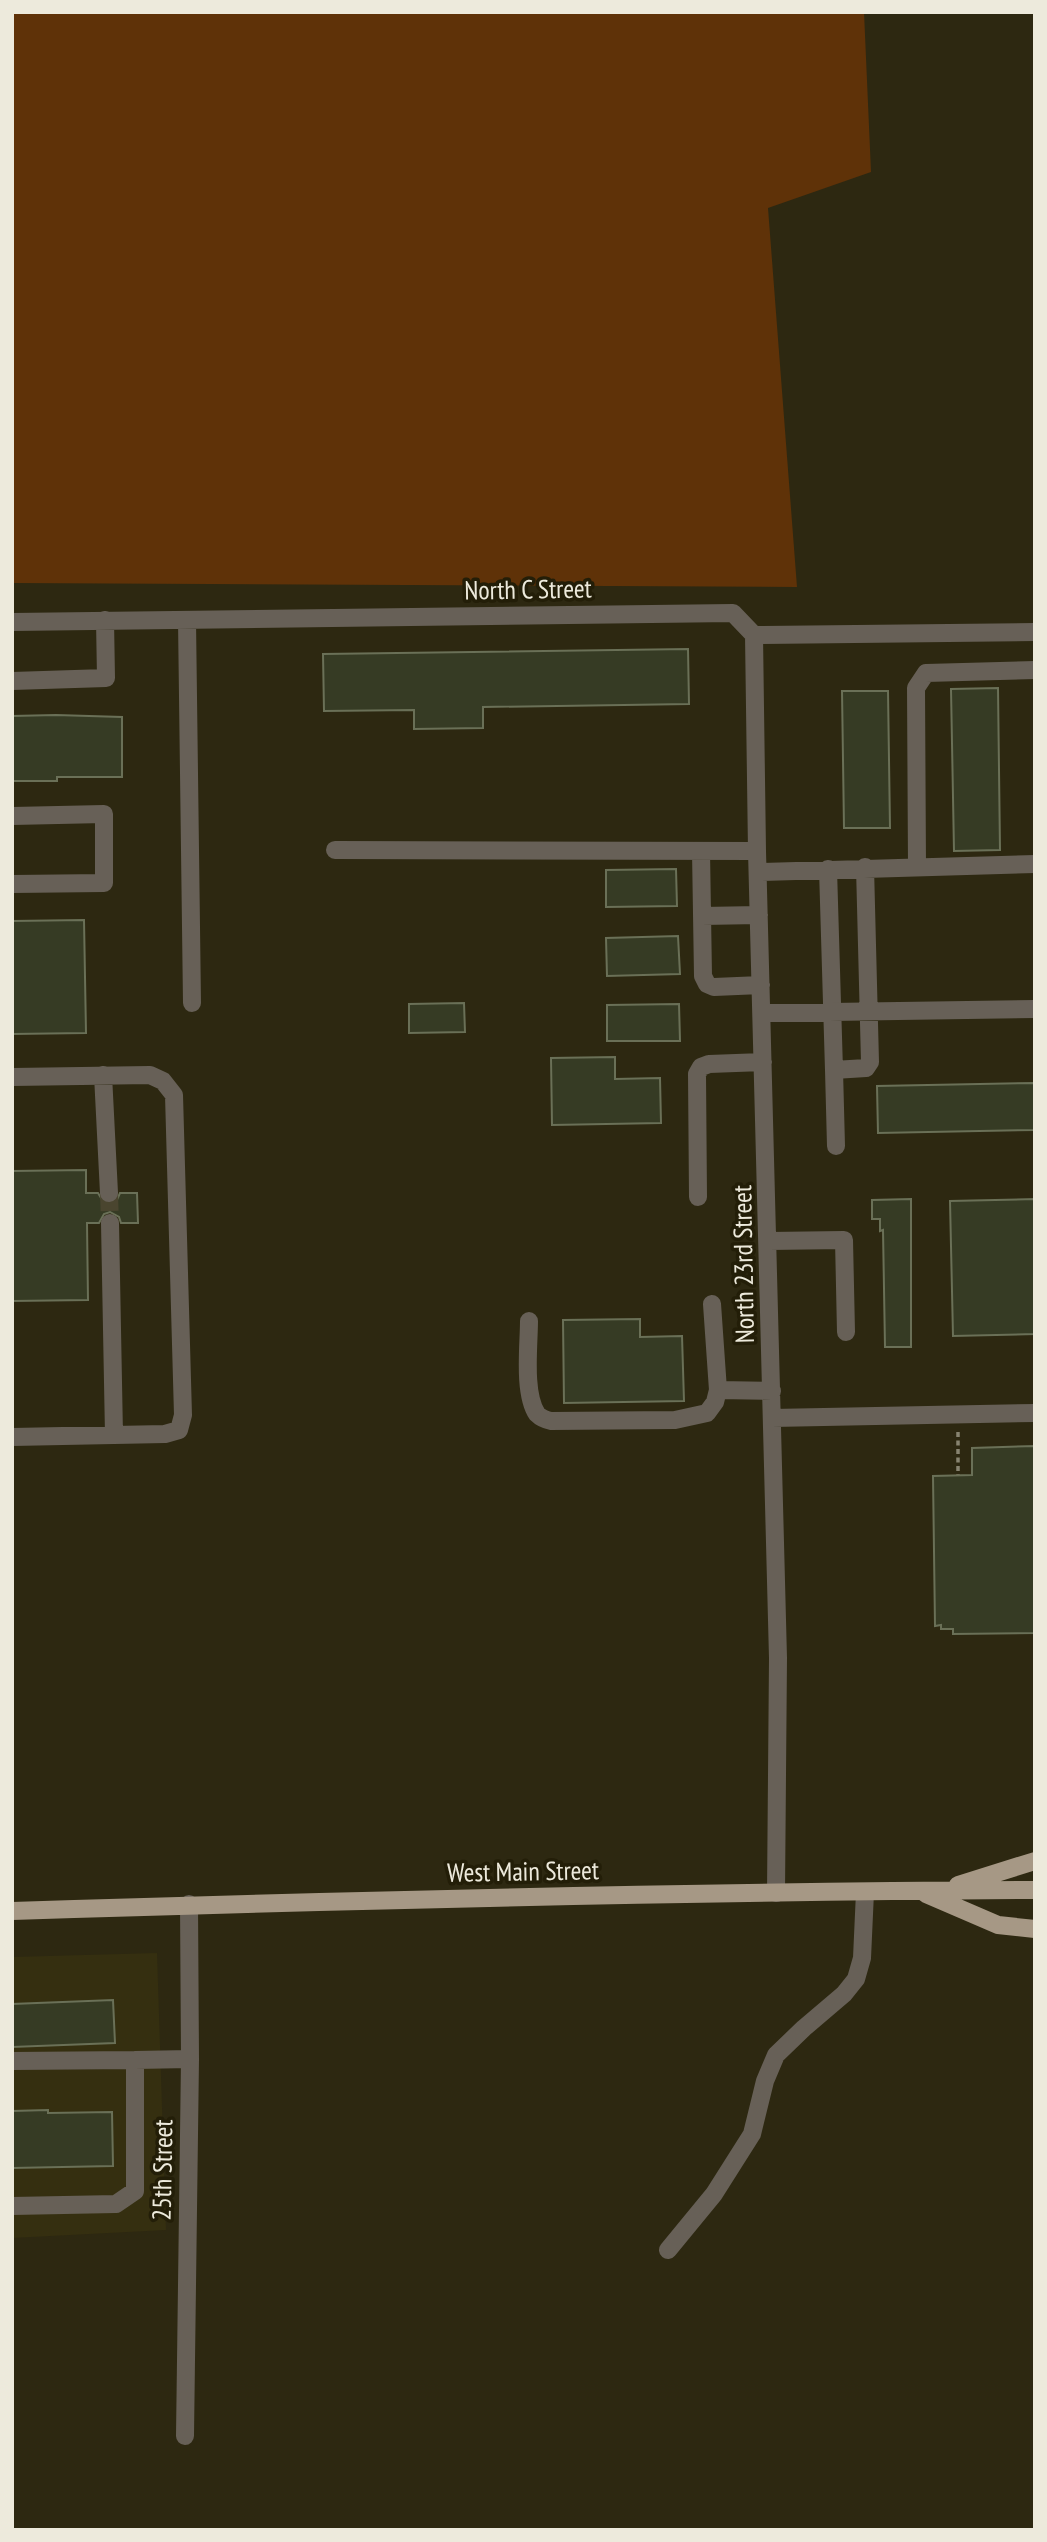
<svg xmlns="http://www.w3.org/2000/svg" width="1047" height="2542" font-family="'PT Sans Narrow',sans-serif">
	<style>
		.built { fill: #352f10 }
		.green { fill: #5f3208 }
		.building { fill: #363b24; stroke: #6a7057; stroke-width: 2 }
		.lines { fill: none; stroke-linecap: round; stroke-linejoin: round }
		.minor-tunnel { stroke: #4a452f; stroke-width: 18; stroke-dasharray: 18 9; stroke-linecap: butt }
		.path { stroke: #878370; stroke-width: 3.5; stroke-dasharray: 5 3.5; stroke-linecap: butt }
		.minor { stroke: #676057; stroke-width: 18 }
		.major { stroke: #a69885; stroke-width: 18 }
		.labels { text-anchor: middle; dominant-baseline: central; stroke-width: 7; stroke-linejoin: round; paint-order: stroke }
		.street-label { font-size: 26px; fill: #edeadc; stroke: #231e08 }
	</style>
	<rect width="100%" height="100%" fill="#2d2811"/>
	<path class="built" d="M157 1953 166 2230 12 2238V1957Z"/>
	<path class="green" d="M12 12H864L871 172 768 208 797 587 12 583Z"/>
	<path class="building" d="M688 649 689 704 483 707V728L414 729V710L324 711 323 654Z
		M998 688 1000 850 954 851 951 689Z
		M842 691H888L890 828H844Z
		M56 715 122 717V777H57V781H12V716Z
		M676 869 677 906 606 907V870Z
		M84 920 86 1033 12 1034V921Z
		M678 936 680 974 607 976 606 938Z
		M464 1003 465 1032 409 1033V1004Z
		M679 1004 680 1041H607V1005Z
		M615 1057V1079L660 1078 661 1123 552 1125 551 1058Z
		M1035 1083V1130L878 1133 877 1086Z
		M86 1170V1193H98L104 1203 116 1202 120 1193H137L138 1223H121L119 1217 110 1212 104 1214 99 1223H87L88 1300 12 1301V1171Z
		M911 1199V1347H885L883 1230 880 1231V1219H872V1200Z
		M1035 1199V1334L953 1336 950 1201Z
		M640 1319V1337L682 1336 684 1401 564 1403 563 1320Z
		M1035 1446V1633L953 1634V1629H941V1625L935 1626 933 1476 972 1475V1448Z
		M113 2000 115 2043 12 2047V2004Z
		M48 2110V2113L112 2112 113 2166 12 2168V2111Z"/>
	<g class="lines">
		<path class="minor-tunnel" d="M109 1193 110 1223"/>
		<path class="path" d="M958 1432V1475"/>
		<path class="minor" d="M187 620 192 1003
			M12 622 733 613 754 635 1035 632
			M754 635 757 851 778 1658 776 1893
			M12 681 106 678 105 620
			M12 816 104 814V883L12 884
			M335 850 757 851
			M701 851 703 976 707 984 714 987 761 985
			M917 866 916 688 926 673 1035 670
			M828 869 834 1070
			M758 872 1035 864
			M702 916 759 915
			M762 1013 1035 1009
			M103 1075 109 1193
			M12 1077 150 1075 163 1081 174 1095 183 1415 179 1430 165 1434 12 1437
			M836 1146 834 1070 866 1068 870 1062 865 867
			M698 1197 697 1074 701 1067 709 1064 763 1062
			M110 1223 114 1435
			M769 1241 844 1240 846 1332
			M529 1321C529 1345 523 1393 537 1414 541 1418 546 1420 551 1421L675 1420 707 1413 715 1402 718 1390 712 1304
			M718 1390 772 1391
			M772 1418 1035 1413
			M135 2060 190 2059
			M12 2061 135 2060V2191L116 2204 12 2206
			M668 2250 714 2194 752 2134 765 2081 776 2055 804 2028 844 1994 856 1979 862 1958 865 1892
			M185 2436 190 2059 189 1904"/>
		<path class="major" d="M958 1885 1035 1861
			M926 1894 998 1925 1035 1929
			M12 1911C353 1900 694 1892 1035 1890"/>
	</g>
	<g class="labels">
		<g class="street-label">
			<text transform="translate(528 589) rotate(-1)">North C Street</text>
			<text transform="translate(743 1264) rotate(-91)">North 23rd Street</text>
			<text transform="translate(523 1871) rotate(-1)">West Main Street</text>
			<text transform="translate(162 2170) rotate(-89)">25th Street</text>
		</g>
	</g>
	<rect width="1047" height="2542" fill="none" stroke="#edeadc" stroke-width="28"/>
</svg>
